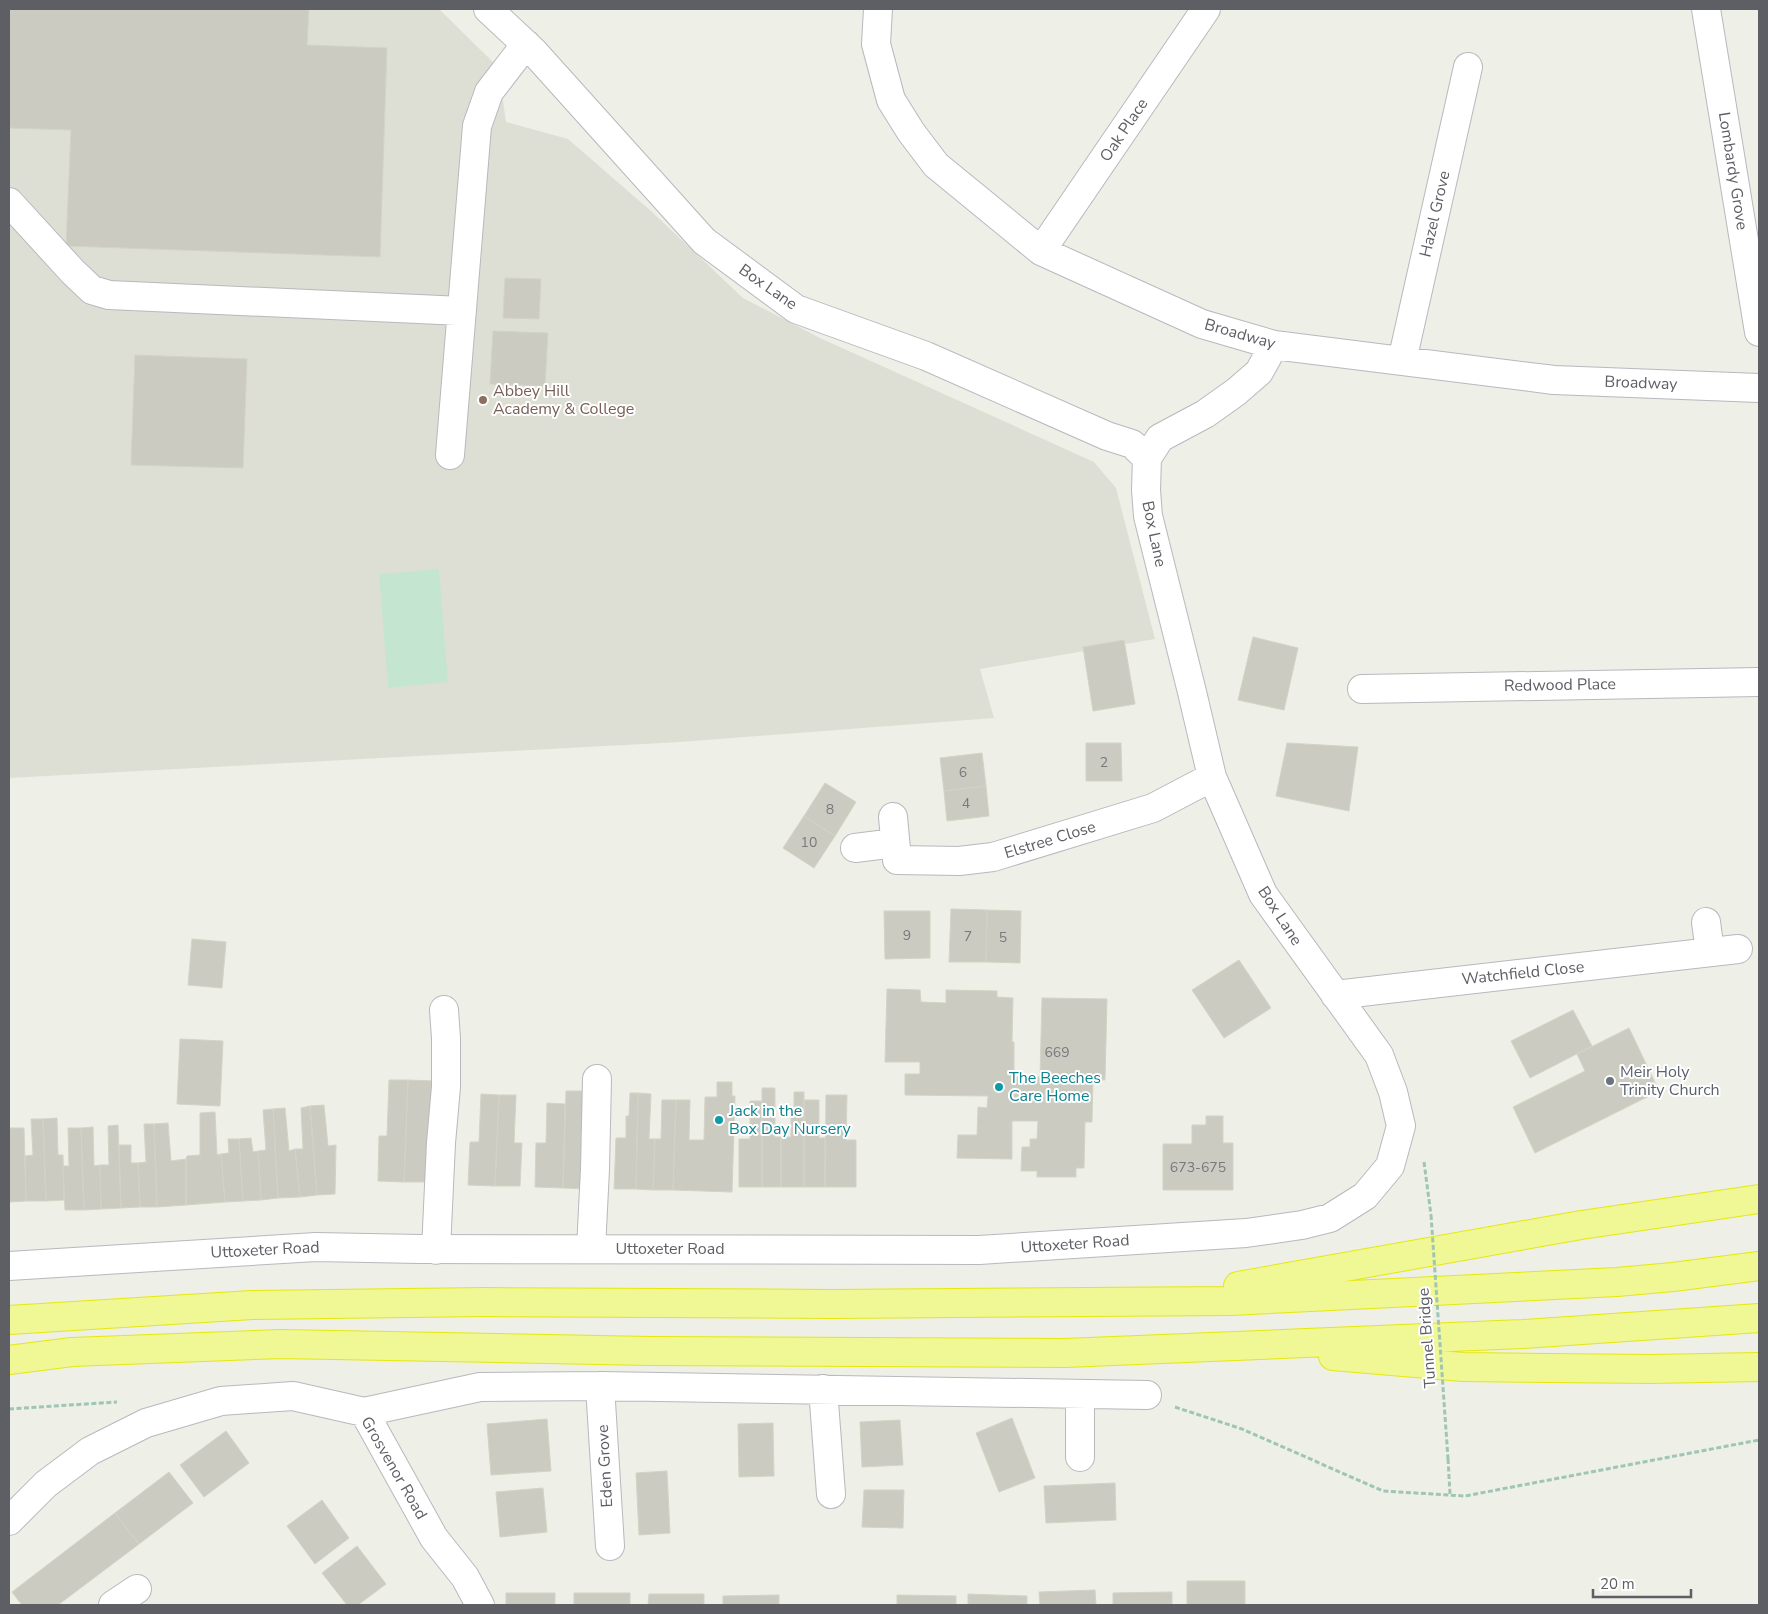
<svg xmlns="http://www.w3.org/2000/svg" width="1768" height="1614" font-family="'Nunito Sans',sans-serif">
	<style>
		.education { fill: #dedfd4 }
		.green { fill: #c4e5cf }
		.building { fill: #cbcbc2; stroke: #d3d3c5 }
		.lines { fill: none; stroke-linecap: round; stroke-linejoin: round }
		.minor-casing { stroke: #b8b8bf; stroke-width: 30 }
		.highway-casing { stroke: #e6e80d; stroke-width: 30 }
		.path { stroke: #9ec5b6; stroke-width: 3; stroke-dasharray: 5 2.5; stroke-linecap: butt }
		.minor { stroke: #fff; stroke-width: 28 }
		.highway { stroke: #f0f795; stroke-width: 28 }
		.path-bridge { stroke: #9ec5b6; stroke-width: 3; stroke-dasharray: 5 2.5; stroke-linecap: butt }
		.education-dot { fill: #8d6e63; stroke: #fff; stroke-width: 2 }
		.worship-dot { fill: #6b7280; stroke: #fff; stroke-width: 2 }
		.culture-dot { fill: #0f9aa8; stroke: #fff; stroke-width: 2 }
		.labels { text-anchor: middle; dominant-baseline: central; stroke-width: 4; stroke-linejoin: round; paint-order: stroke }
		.number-label { font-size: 14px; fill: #79797c }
		.street-label { font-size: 16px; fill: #5e5e65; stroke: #fff }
		.education-label { font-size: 16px; fill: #785e54; stroke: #fff; text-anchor: start }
		.worship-label { font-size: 16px; fill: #5b616d; stroke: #fff; text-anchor: start }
		.culture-label { font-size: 16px; fill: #0d838f; stroke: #fff; text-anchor: start }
	</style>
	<rect width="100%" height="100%" fill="#eeefe6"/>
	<path class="education" d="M9 9H439L496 65 502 94 506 122 568 139 651 211 743 298 820 338 1094 462 1116 488 1155 639 980 669 994 718 680 742 9 778Z"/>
	<path class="green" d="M439 569 448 682 388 688 379 574Z"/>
	<path class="building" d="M9 9H309L307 45 387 48 380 257 66 246 71 130 9 128Z
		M505 278 541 279 539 319 503 318Z
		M493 331 548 333 545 386 490 384Z
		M135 355 247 359 243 468 131 465Z
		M1253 637 1298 648 1284 710 1238 700Z
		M1124 640 1135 704 1093 711 1083 647Z
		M1086 743H1121L1122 781H1086Z
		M1287 743 1358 747 1349 811 1276 796Z
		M982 753 986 786 944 791 940 758Z
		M825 783 856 802 835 836 804 816Z
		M986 786 989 816 947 821 944 791Z
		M804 816 835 836 814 868 783 848Z
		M951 909 987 910 986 962H949Z
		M987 910 1021 911 1020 963 986 962Z
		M884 911H930V958L885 959Z
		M192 939 226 942 222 988 188 985Z
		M1239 960 1271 1008 1224 1038 1192 990Z
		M887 989 920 990 921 1002 946 1003V990L997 991V997L1013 998 1012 1042H1014V1077H1040L1042 998 1107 999 1105 1080H1093L1092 1122H1085L1084 1168H1076V1177H1037V1171H1021L1022 1147H1030V1139H1037L1038 1121H1012V1159L957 1158 958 1135H977L978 1107 987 1108 988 1096 905 1095V1074H920V1062H885Z
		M1573 1010 1592 1046 1530 1078 1511 1041Z
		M1629 1028 1659 1091 1535 1153 1513 1107 1585 1071 1577 1054Z
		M180 1039 223 1041 220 1106 177 1104Z
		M389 1080H408L404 1182 378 1181 379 1136H387Z
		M408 1080 434 1081 431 1182H404Z
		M717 1082H732V1096H735L732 1192 673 1190 676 1100H690L689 1140H704L705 1097H717Z
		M762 1088H775V1137H781V1187H762Z
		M566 1091H584L589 1189 563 1188Z
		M794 1092H804V1187H781V1137H791V1115H794Z
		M630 1093H638L636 1189H614L616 1138H626V1116H629Z
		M638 1093 651 1094 649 1139H655L653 1190 636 1189Z
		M481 1094 499 1095 495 1186 468 1185 470 1142H479Z
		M499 1095H516L514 1143H522L520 1186H495Z
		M826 1095H847L846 1140H856V1187H825Z
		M662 1100H676L673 1190H653L655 1139H661Z
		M804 1100H819V1138H825V1187H804Z
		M750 1101H762V1187H739V1139H750Z
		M547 1103 565 1104 563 1188 535 1187 536 1143H546Z
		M324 1105 328 1146 336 1145 335 1194 317 1195 310 1106Z
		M310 1106 317 1195 300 1197 295 1149H303L301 1108Z
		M285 1108 289 1151 295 1149 300 1197 278 1198 273 1109Z
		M273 1109 278 1198 261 1200 258 1151 266 1150 263 1110Z
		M215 1112 217 1155 221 1154 225 1202 186 1205V1159L187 1156 200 1155V1113Z
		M1206 1116H1223V1143H1233V1190H1163V1144H1192V1125H1206Z
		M57 1118 58 1155H63L64 1200 46 1201 43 1119Z
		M31 1119H43L46 1201H26L25 1156 33 1155Z
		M168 1123 171 1161 186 1159V1205L157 1207 154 1124Z
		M144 1124H154L157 1207H140L138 1163 146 1162Z
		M118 1125 121 1208 101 1209 100 1165H109L108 1126Z
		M93 1127 94 1166 100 1165 101 1209 84 1210 81 1128Z
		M9 1128H24L26 1201 9 1202Z
		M68 1128H81L84 1210H65L63 1166H69Z
		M251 1138 253 1152 258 1151 261 1200 243 1201 239 1139Z
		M228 1139H239L243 1201 225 1202 221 1154 229 1153Z
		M119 1145H131V1163H138L140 1207 121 1208Z
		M1012 1418 1035 1478 999 1492 976 1433Z
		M547 1419 551 1471 491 1475 487 1424Z
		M900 1420 903 1465 862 1467 860 1422Z
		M773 1423 774 1476 739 1477 738 1424Z
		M226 1431 249 1463 204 1497 180 1465Z
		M667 1471 670 1533 639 1535 636 1473Z
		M169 1472 193 1503 139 1544 115 1513Z
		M1115 1483 1116 1520 1046 1523 1044 1486Z
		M543 1488 547 1532 500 1537 496 1492Z
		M864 1490H904L903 1528 862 1527Z
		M322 1500 349 1538 315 1564 287 1526Z
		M115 1513 139 1544 58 1605H22L12 1592Z
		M357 1546 386 1584 358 1605H347L322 1573Z
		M1187 1581H1245V1605H1187Z
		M1095 1590 1096 1605H1040L1039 1592Z
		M1172 1592V1605H1113V1593Z
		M506 1593H555V1605H506Z
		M574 1593H630V1605H574Z
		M649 1594H704V1605H648Z
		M968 1594 1027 1596V1605H968Z
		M779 1595V1605H723V1596Z
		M897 1595 956 1596V1605H897Z"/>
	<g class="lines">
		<g class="minor-casing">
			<path id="minor" d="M878 9 876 44 891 100 911 132 936 165 1041 251 1202 324 1274 345 1554 380 1759 388
				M1706 9 1759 332
				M9 202 73 272 92 290 109 295 462 311
				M1041 251 1206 9
				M1402 361 1468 67
				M450 455 477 126 489 92 526 44
				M1147 458 1160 438 1205 414 1236 392 1259 372 1274 345
				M1362 689 1759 682
				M893 817 897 860 959 861 993 857 1153 808 1212 777
				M855 848 895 843
				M1706 922 1710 952
				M1335 995 1738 949
				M591 1249 595 1169 597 1079
				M436 1250 441 1143 446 1087V1038L444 1010
				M9 1266 316 1247 420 1249 979 1250 1246 1233 1302 1225 1330 1218 1365 1196 1390 1166 1401 1126 1393 1092 1379 1055 1263 894 1212 777 1192 692 1148 516 1146 490 1147 458 1132 444 1107 436 926 356 796 309 704 241 534 52 488 9
				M600 1386 610 1546
				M823 1389 831 1494
				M1080 1394V1457
				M364 1412 480 1387 600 1386 1147 1395
				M9 1521 46 1484 90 1451 146 1423 221 1401 293 1396 364 1412 434 1538 465 1577 480 1605
				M113 1605 137 1589"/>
		</g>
		<g class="highway-casing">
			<path id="highway" d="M1238 1286 1581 1225 1759 1199
				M9 1320 252 1305 484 1302 832 1304 1230 1301 1617 1282 1673 1277 1759 1266
				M1333 1356 1463 1367 1651 1369 1759 1367
				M9 1360 72 1352 280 1344 650 1351 1065 1353 1523 1334 1759 1318"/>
		</g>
		<path class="path" d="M1424 1162 1431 1215
			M1175 1407 1242 1429 1383 1491 1465 1496 1759 1440
			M9 1409 117 1402
			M1448 1459 1450 1494"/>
		<use href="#minor" class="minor"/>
		<use href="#highway" class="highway"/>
		<path class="path-bridge" d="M1431 1215 1448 1459"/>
	</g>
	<circle class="education-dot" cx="483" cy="400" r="5"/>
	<circle class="worship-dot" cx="1610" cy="1081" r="5"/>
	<g class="culture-dot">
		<circle cx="999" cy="1087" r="5"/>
		<circle cx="719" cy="1120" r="5"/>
	</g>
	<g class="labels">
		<g class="number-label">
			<text x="1104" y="762">2</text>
			<text x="963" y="772">6</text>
			<text x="966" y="803">4</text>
			<text x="830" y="809">8</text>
			<text x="809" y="842">10</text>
			<text x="907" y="935">9</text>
			<text x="968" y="936">7</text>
			<text x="1003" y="937">5</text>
			<text x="1057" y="1052">669</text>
			<text x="1198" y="1167">673-675</text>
		</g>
		<g class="street-label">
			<text transform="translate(1124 130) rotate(-56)">Oak Place</text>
			<text transform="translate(1733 171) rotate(81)">Lombardy Grove</text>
			<text transform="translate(1435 214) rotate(-77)">Hazel Grove</text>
			<text transform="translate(768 287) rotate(35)">Box Lane</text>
			<text transform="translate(1240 334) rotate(16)">Broadway</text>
			<text transform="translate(1641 383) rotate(2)">Broadway</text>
			<text transform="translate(1154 534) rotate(78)">Box Lane</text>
			<text transform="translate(1560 685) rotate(-1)">Redwood Place</text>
			<text transform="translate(1050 840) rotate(-17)">Elstree Close</text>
			<text transform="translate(1280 916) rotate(57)">Box Lane</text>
			<text transform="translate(1523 973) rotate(-6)">Watchfield Close</text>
			<text transform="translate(1075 1244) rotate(-4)">Uttoxeter Road</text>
			<text x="670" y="1249">Uttoxeter Road</text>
			<text transform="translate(265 1250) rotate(-3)">Uttoxeter Road</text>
			<text transform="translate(1427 1338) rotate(-94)">Tunnel Bridge</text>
			<text transform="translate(605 1466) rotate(-93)">Eden Grove</text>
			<text transform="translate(394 1468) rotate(60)">Grosvenor Road</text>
		</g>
		<g class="education-label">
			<text x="493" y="391">Abbey Hill<tspan x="493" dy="18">Academy &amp; College</tspan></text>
		</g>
		<g class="worship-label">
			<text x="1620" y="1072">Meir Holy<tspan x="1620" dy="18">Trinity Church</tspan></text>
		</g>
		<g class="culture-label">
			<text x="1009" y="1078">The Beeches<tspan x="1009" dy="18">Care Home</tspan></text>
			<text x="729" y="1111">Jack in the<tspan x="729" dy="18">Box Day Nursery</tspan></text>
		</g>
	</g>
	<rect width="1768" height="1614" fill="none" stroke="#5e5e65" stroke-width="20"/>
	<path d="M1593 1589v8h98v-8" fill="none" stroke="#5e5e65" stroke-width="2.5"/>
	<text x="1600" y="1589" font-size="15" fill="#5e5e65" stroke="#ffffff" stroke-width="4" paint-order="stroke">20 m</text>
</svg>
